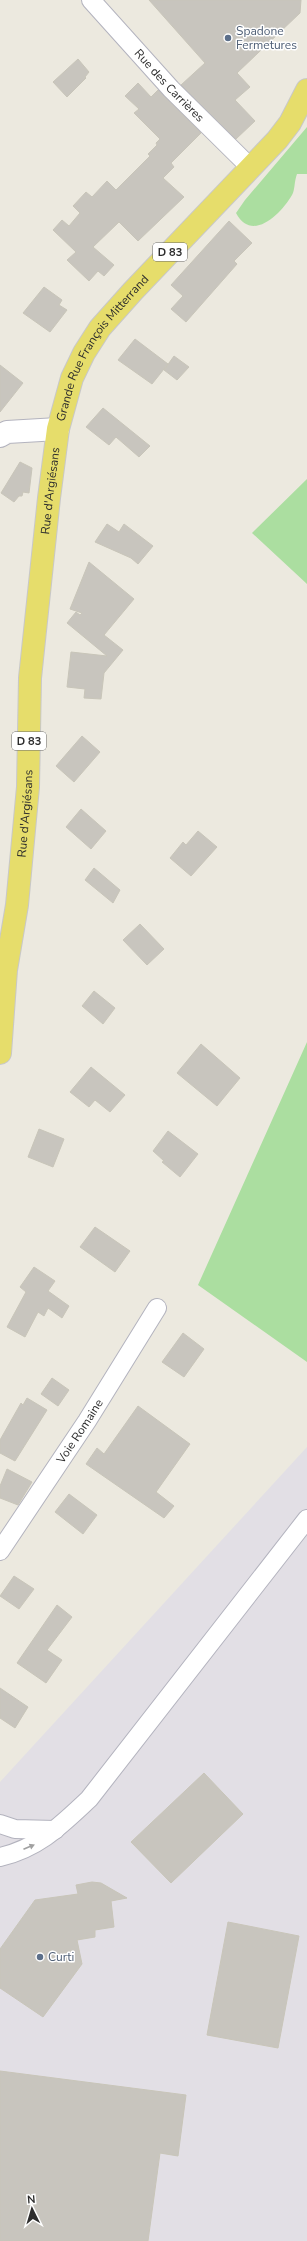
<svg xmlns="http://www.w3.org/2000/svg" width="307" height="2241" font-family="'Nunito Sans',sans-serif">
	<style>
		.industrial { fill: #e2dfe5 }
		.green { fill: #abdea0 }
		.building { fill: #c8c5be; stroke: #c8c5b9 }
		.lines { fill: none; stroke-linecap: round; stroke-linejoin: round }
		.street-casing { stroke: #b3b3be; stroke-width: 20 }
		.secondary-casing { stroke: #b3b3be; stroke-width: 24 }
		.primary-casing { stroke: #c8c8c8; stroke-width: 24 }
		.street { stroke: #fff; stroke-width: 18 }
		.secondary { stroke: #fff; stroke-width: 22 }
		.primary { stroke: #e6dd6b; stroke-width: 22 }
		.oneway { fill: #a0a0a0 }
		.service-dot { fill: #5c6f8a; stroke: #fff; stroke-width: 1.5 }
		.labels { text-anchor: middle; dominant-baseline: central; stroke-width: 3; stroke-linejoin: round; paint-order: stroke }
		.shield { fill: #fff; stroke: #6b6b6b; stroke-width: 1 }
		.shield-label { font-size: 11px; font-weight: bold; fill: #2c2c2c }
		.service-label { font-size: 12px; fill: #4e5e75; stroke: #fff; text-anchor: start }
		.street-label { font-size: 12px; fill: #2c2c2c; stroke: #fff }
	</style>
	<rect width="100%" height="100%" fill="#ece9df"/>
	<path class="industrial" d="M307 1447V2241H0V1782Z"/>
	<path class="green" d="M307 127V174H297C294 182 295 190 292 195 281 214 252 243 236 213L245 200Z
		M307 479V584L252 533Z
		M307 1042V1362L198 1285Z"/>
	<path class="building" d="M149 0H301L300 13 237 73 250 87 235 100 255 121 236 139 181 85 205 63Z
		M78 59 89 72 85 77 86 78 67 97 53 82Z
		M138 83 151 97 158 90 201 133 171 163 174 167 163 178 184 197 138 241 119 222 93 247 114 265 104 276 98 271 89 281 67 260 76 252 53 230 62 220 69 226 80 213 73 206 86 192 92 197 107 181 116 190 150 156 148 154 157 145 156 143 160 139 134 113 139 109 125 96Z
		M229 221 252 243 234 261 237 264 186 322 171 309 183 296 171 285Z
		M44 287 62 300 59 305 67 310 50 332 23 313Z
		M135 339 168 364 152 384 118 360Z
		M174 356 189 367 177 380 164 370Z
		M0 365 23 383 0 412Z
		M103 408 150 446 139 457 116 437 109 445 86 427Z
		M20 462 32 468 29 493 23 492 22 496H19L14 502 1 493Z
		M107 524 119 532 124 524 153 546 138 564 131 558 95 542Z
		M89 562 134 599 104 635 123 650 104 673 101 699 84 698 85 689 67 687 71 652 107 656 67 623 76 612 80 615 82 613 70 609Z
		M82 736 100 752 74 782 56 766Z
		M81 809 106 831 91 849 66 827Z
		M198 831 217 847 191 876 170 858 183 842 186 845Z
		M94 868 120 890 113 903 85 880Z
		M140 924 164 949 147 965 123 940Z
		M94 991 115 1008 103 1024 82 1006Z
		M201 1044 240 1078 217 1106 177 1073Z
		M91 1067 125 1095 110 1112 95 1100 89 1107 70 1092Z
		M39 1129 64 1139 53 1167 28 1157Z
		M168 1131 198 1154 180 1177 162 1162 164 1161 153 1151Z
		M95 1227 130 1251 115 1272 80 1247Z
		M34 1267 55 1281 48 1291 69 1306 62 1318 48 1308 44 1316 38 1312 25 1337 7 1327 26 1292 20 1287Z
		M183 1333 204 1349 184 1377 162 1362Z
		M52 1378 69 1390 58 1406 41 1394Z
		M27 1398 47 1410 15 1461 0 1453V1440L21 1403 23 1405Z
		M138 1406 190 1444 156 1492 174 1506 164 1518 86 1464 97 1448 104 1454Z
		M7 1469 32 1482 18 1505 0 1498V1486Z
		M69 1494 97 1515 83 1534 55 1512Z
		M14 1576 34 1589 19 1609 0 1596Z
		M57 1605 72 1617 47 1650 62 1660 46 1683 17 1663Z
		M0 1688 28 1707 15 1728 0 1718Z
		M204 1773 243 1814 171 1883 131 1842Z
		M92 1882 101 1883 127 1898 111 1901 114 1927 95 1930V1937L77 1940 82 1964 43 2017 0 1988V1949L35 1900 78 1894 76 1885Z
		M228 1922 299 1936 278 2048 207 2035Z
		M0 2071 186 2095 178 2156 160 2153 148 2241H0Z"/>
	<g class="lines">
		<g class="street-casing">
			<g id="street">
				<path id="s1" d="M91 0 171 89 251 168"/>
				<path id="s2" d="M0 1551 87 1421 157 1308"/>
				<path d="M0 1824 15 1829 55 1830"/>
				<path d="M0 1857C39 1848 61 1825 89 1799L307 1519"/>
			</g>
		</g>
		<g class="secondary-casing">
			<path id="secondary" d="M0 436 7 432 58 429"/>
		</g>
		<g class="primary-casing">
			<g id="primary">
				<path id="s3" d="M0 1053 6 970 17 905 28 787 30 678 49 498 58 429 72 378 84 353 100 328 133 291 277 140 290 123 307 90"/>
			</g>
		</g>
		<use href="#street" class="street"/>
		<use href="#secondary" class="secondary"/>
		<use href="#primary" class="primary"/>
	</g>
	<defs><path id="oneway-solid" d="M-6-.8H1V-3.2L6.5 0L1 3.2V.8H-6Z"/></defs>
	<use class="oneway" href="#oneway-solid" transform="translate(29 1847) rotate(-23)"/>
	<g class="service-dot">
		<circle cx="228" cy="38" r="4"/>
		<circle cx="40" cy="1957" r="4"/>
	</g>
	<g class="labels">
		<g class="shield">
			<rect x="153" y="243" width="34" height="18" rx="3"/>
			<rect x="12" y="732" width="34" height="18" rx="3"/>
		</g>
		<g class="shield-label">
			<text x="170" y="252">D 83</text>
			<text x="29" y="741">D 83</text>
		</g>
		<g class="service-label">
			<text x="236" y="31">Spadone<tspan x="236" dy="14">Fermetures</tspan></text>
			<text x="48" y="1957">Curti</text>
		</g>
		<g class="street-label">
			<text stroke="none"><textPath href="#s1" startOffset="116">Rue des Carrières</textPath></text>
			<text stroke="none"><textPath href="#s3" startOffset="721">Grande Rue François Mitterrand</textPath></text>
			<text stroke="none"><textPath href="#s3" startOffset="565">Rue d'Argiésans</textPath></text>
			<text stroke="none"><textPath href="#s3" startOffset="241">Rue d'Argiésans</textPath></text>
			<text stroke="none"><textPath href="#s2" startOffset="144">Voie Romaine</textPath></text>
		</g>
	</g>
	<g transform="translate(32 2209) rotate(355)" stroke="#ffffff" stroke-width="3" paint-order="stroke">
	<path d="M0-3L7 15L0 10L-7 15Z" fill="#2c2c2c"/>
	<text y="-6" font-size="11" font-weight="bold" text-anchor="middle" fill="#2c2c2c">N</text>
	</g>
</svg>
